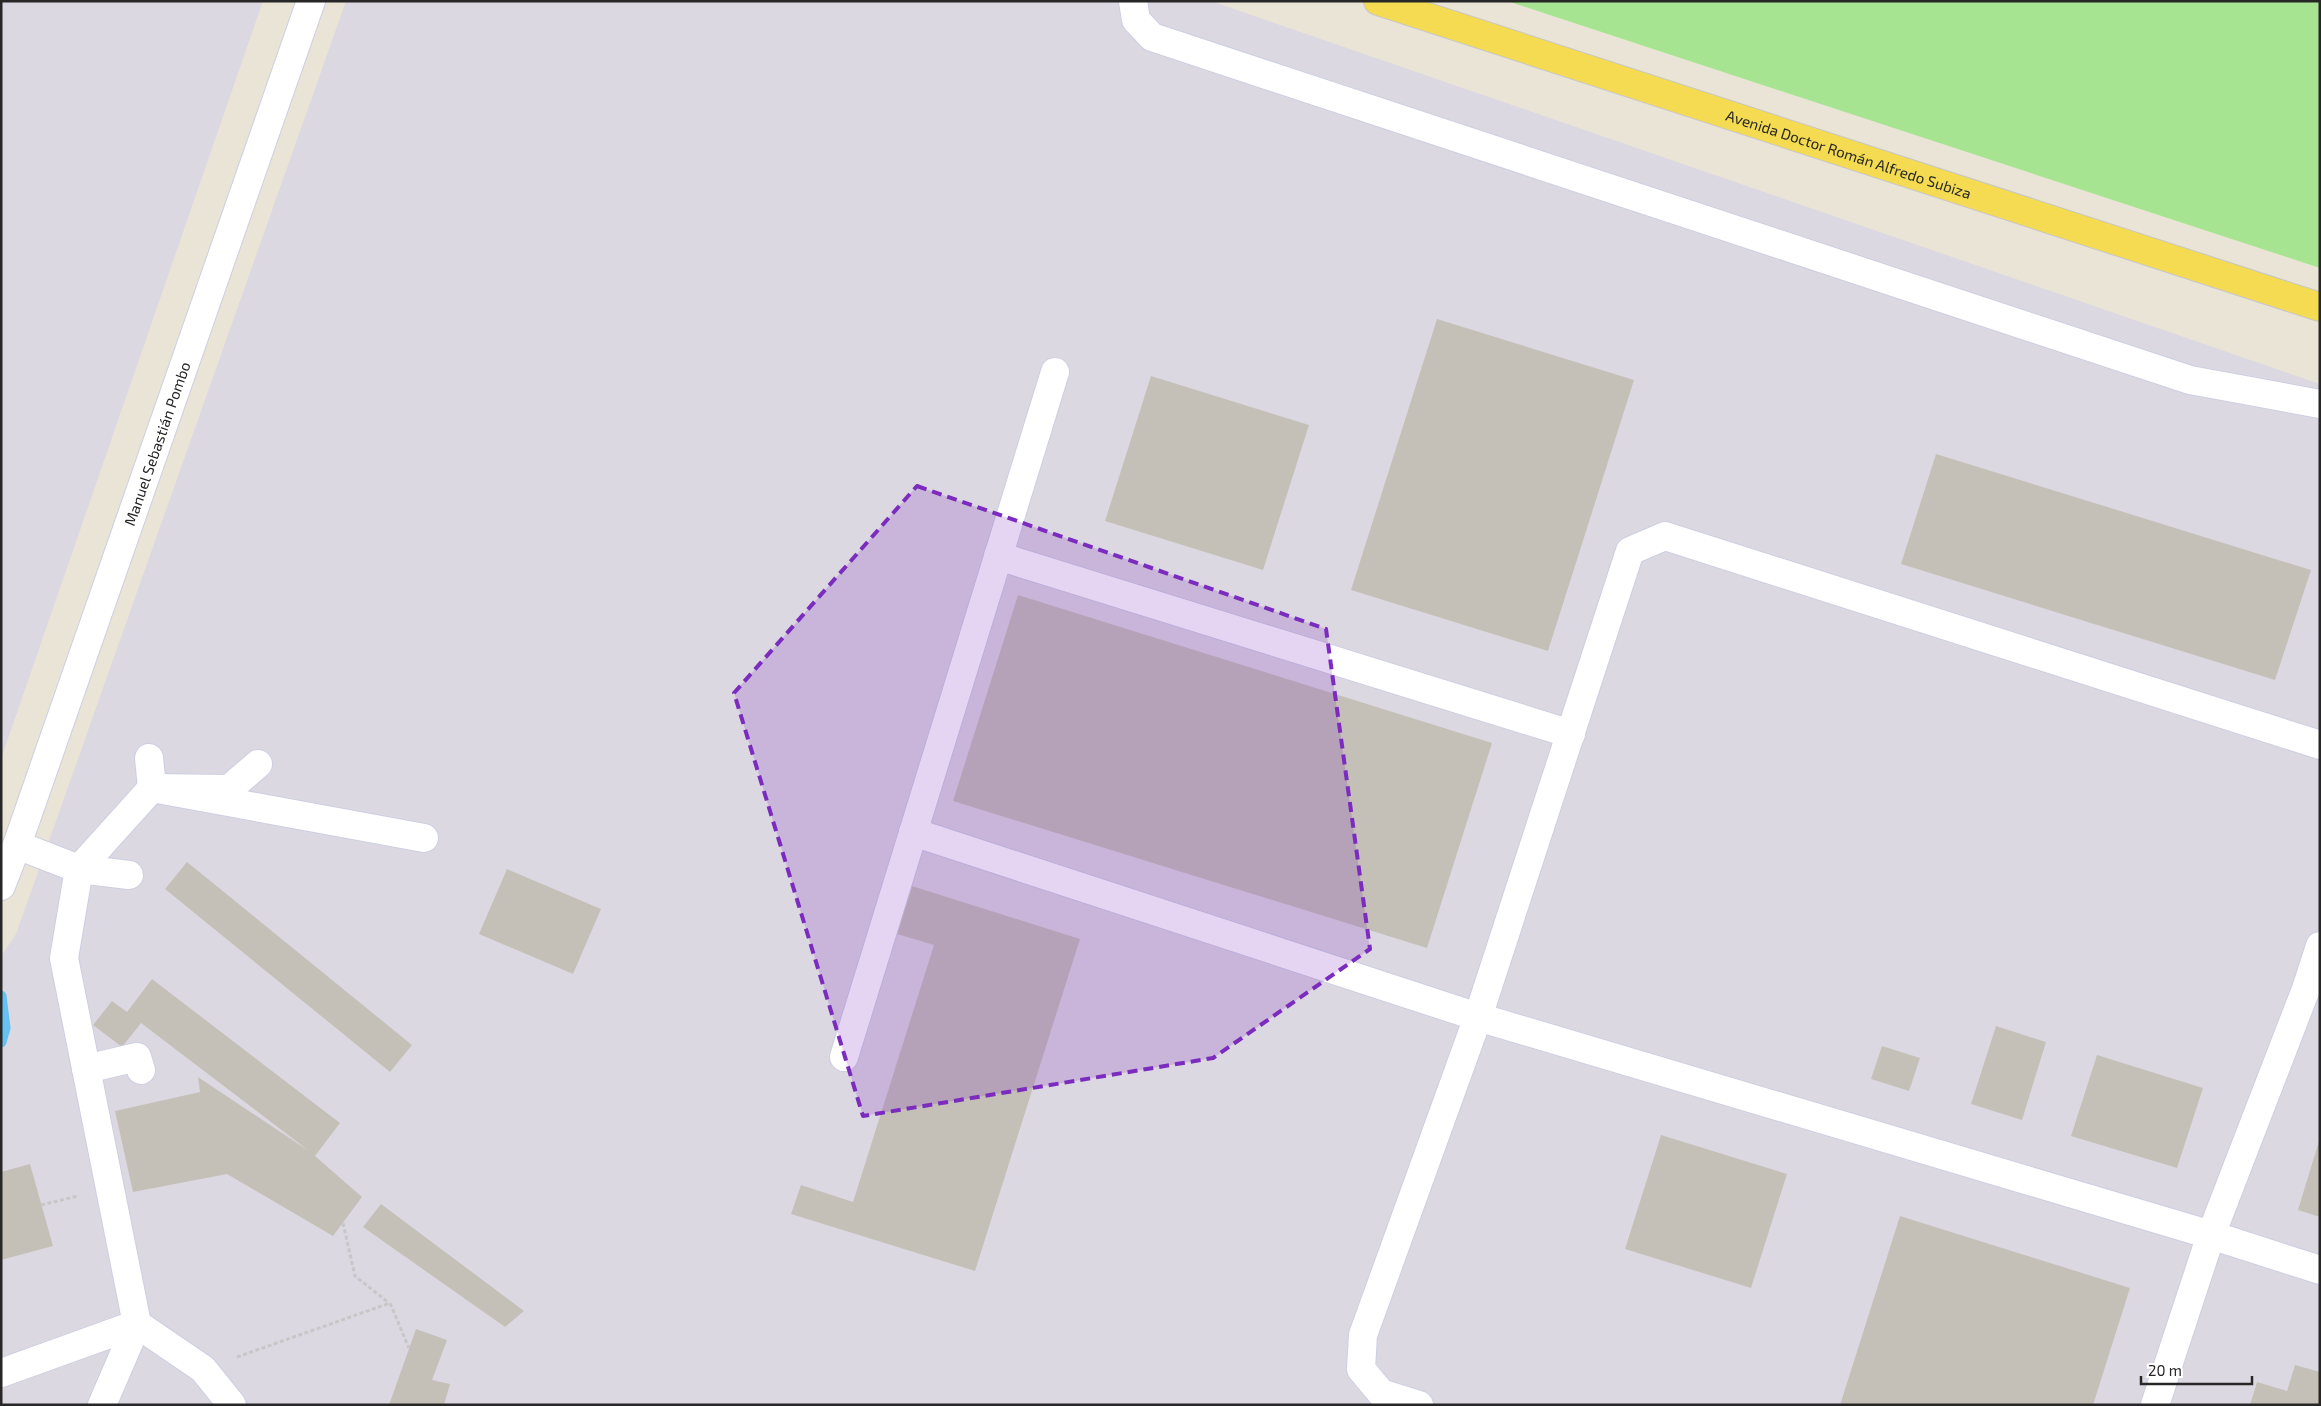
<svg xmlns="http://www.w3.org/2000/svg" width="2321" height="1406" font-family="'Exo 2',sans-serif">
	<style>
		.industrial { fill: #dcd8e2 }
		.green { fill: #a6e491 }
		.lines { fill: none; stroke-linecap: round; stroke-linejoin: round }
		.stream { stroke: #65c1f1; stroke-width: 11 }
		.building { fill: #c5c0b7 }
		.minor-casing { stroke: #cccfe1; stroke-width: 30 }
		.major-casing { stroke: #c7c7c7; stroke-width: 30 }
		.path { stroke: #c7c7c7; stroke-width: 3; stroke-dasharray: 4 2.5; stroke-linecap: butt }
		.minor { stroke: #fff; stroke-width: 28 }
		.major { stroke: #f4db52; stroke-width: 28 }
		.marked { fill: #7b2cbf; fill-opacity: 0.2; stroke: #7b2cbf; stroke-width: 4; stroke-dasharray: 10 6; stroke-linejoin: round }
		.labels { text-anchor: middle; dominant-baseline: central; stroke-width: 4; stroke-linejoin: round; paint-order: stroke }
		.street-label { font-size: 15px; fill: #272727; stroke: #fff }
	</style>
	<rect width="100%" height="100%" fill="#eae4d7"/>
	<path class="industrial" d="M1 1H263L1 759Z
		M346 1H1211L2320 384V1405H1V956L16 934Z"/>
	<path class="green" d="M1508 1H2320V268L1507 1Z"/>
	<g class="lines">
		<path class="stream" d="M1 996 5 1028 1 1042"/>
	</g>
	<path class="building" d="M1437 319 1634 380 1548 651 1351 590Z
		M1151 376 1309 425 1263 570 1105 521Z
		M1936 454 2311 570 2275 680 1901 564Z
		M1018 595 1492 743 1427 948 953 801Z
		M187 862 412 1045 390 1072 165 889Z
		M507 869 601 909 573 974 479 934Z
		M912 886 1080 939 975 1271 791 1214 801 1185 853 1202 934 945 897 934Z
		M152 979 340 1123 315 1156 362 1197 333 1236 227 1174 133 1192 115 1111 200 1092 198 1077 309 1151 141 1023 122 1047 93 1025 112 1001 127 1012Z
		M1996 1026 2046 1042 2022 1120 1971 1104Z
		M1882 1046 1920 1058 1909 1091 1871 1079Z
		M2097 1055 2203 1088 2177 1168 2071 1136Z
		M1661 1135 1787 1174 1751 1288 1625 1249Z
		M2319 1141H2320V1217L2298 1210Z
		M30 1164 53 1246 1 1260V1172Z
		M381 1204 524 1311 505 1327 363 1227Z
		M1900 1216 2130 1288 2093 1405H1840Z
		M416 1329 447 1340 432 1380 450 1384 444 1405H389Z
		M2295 1365 2320 1372V1405H2250L2257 1382 2287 1391Z"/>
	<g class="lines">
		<g class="minor-casing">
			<g id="minor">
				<path d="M1133 1 1136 20 1152 37 2190 380 2320 404"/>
				<path d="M998 556 1571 734"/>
				<path d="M149 758 152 788 424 838"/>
				<path d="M913 832 1478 1017 2211 1235 2320 1270"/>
				<path d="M17 845 79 869 152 788 229 789 258 764"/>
				<path d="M129 875 79 869 64 958 137 1324 203 1369 232 1405"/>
				<path id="s1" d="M1 886 17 845 311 1"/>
				<path d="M844 1057 1055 372"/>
				<path d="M86 1069 137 1057 141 1070"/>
				<path d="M1 1373 137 1324"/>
				<path d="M102 1405 137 1324"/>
				<path d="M1419 1405 1381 1393 1361 1369 1363 1335 1478 1017 1630 551 1665 536 2320 745"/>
				<path d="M2155 1405 2211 1235 2306 989 2320 946"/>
			</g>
		</g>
		<g class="major-casing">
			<g id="major">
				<path id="s2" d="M1378 1 2320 307"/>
			</g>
		</g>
		<path class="path" d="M41 1205 78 1196
			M343 1223 355 1276 389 1303
			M237 1357 390 1303 409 1348"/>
		<use href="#minor" class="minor"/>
		<use href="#major" class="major"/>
	</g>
	<path class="marked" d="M917 486 1326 629 1370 949 1213 1058 863 1116 734 693Z"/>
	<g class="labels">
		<g class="street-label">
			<text stroke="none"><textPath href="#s2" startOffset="495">Avenida Doctor Román Alfredo Subiza</textPath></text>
			<text stroke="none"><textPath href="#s1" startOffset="469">Manuel Sebastián Pombo</textPath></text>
		</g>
	</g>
	<rect width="2321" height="1406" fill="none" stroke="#272727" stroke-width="5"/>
	<path d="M2141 1376v8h111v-8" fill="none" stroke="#272727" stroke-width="2.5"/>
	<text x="2148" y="1376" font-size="15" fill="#272727" stroke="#ffffff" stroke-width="4" paint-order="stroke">20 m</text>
</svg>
